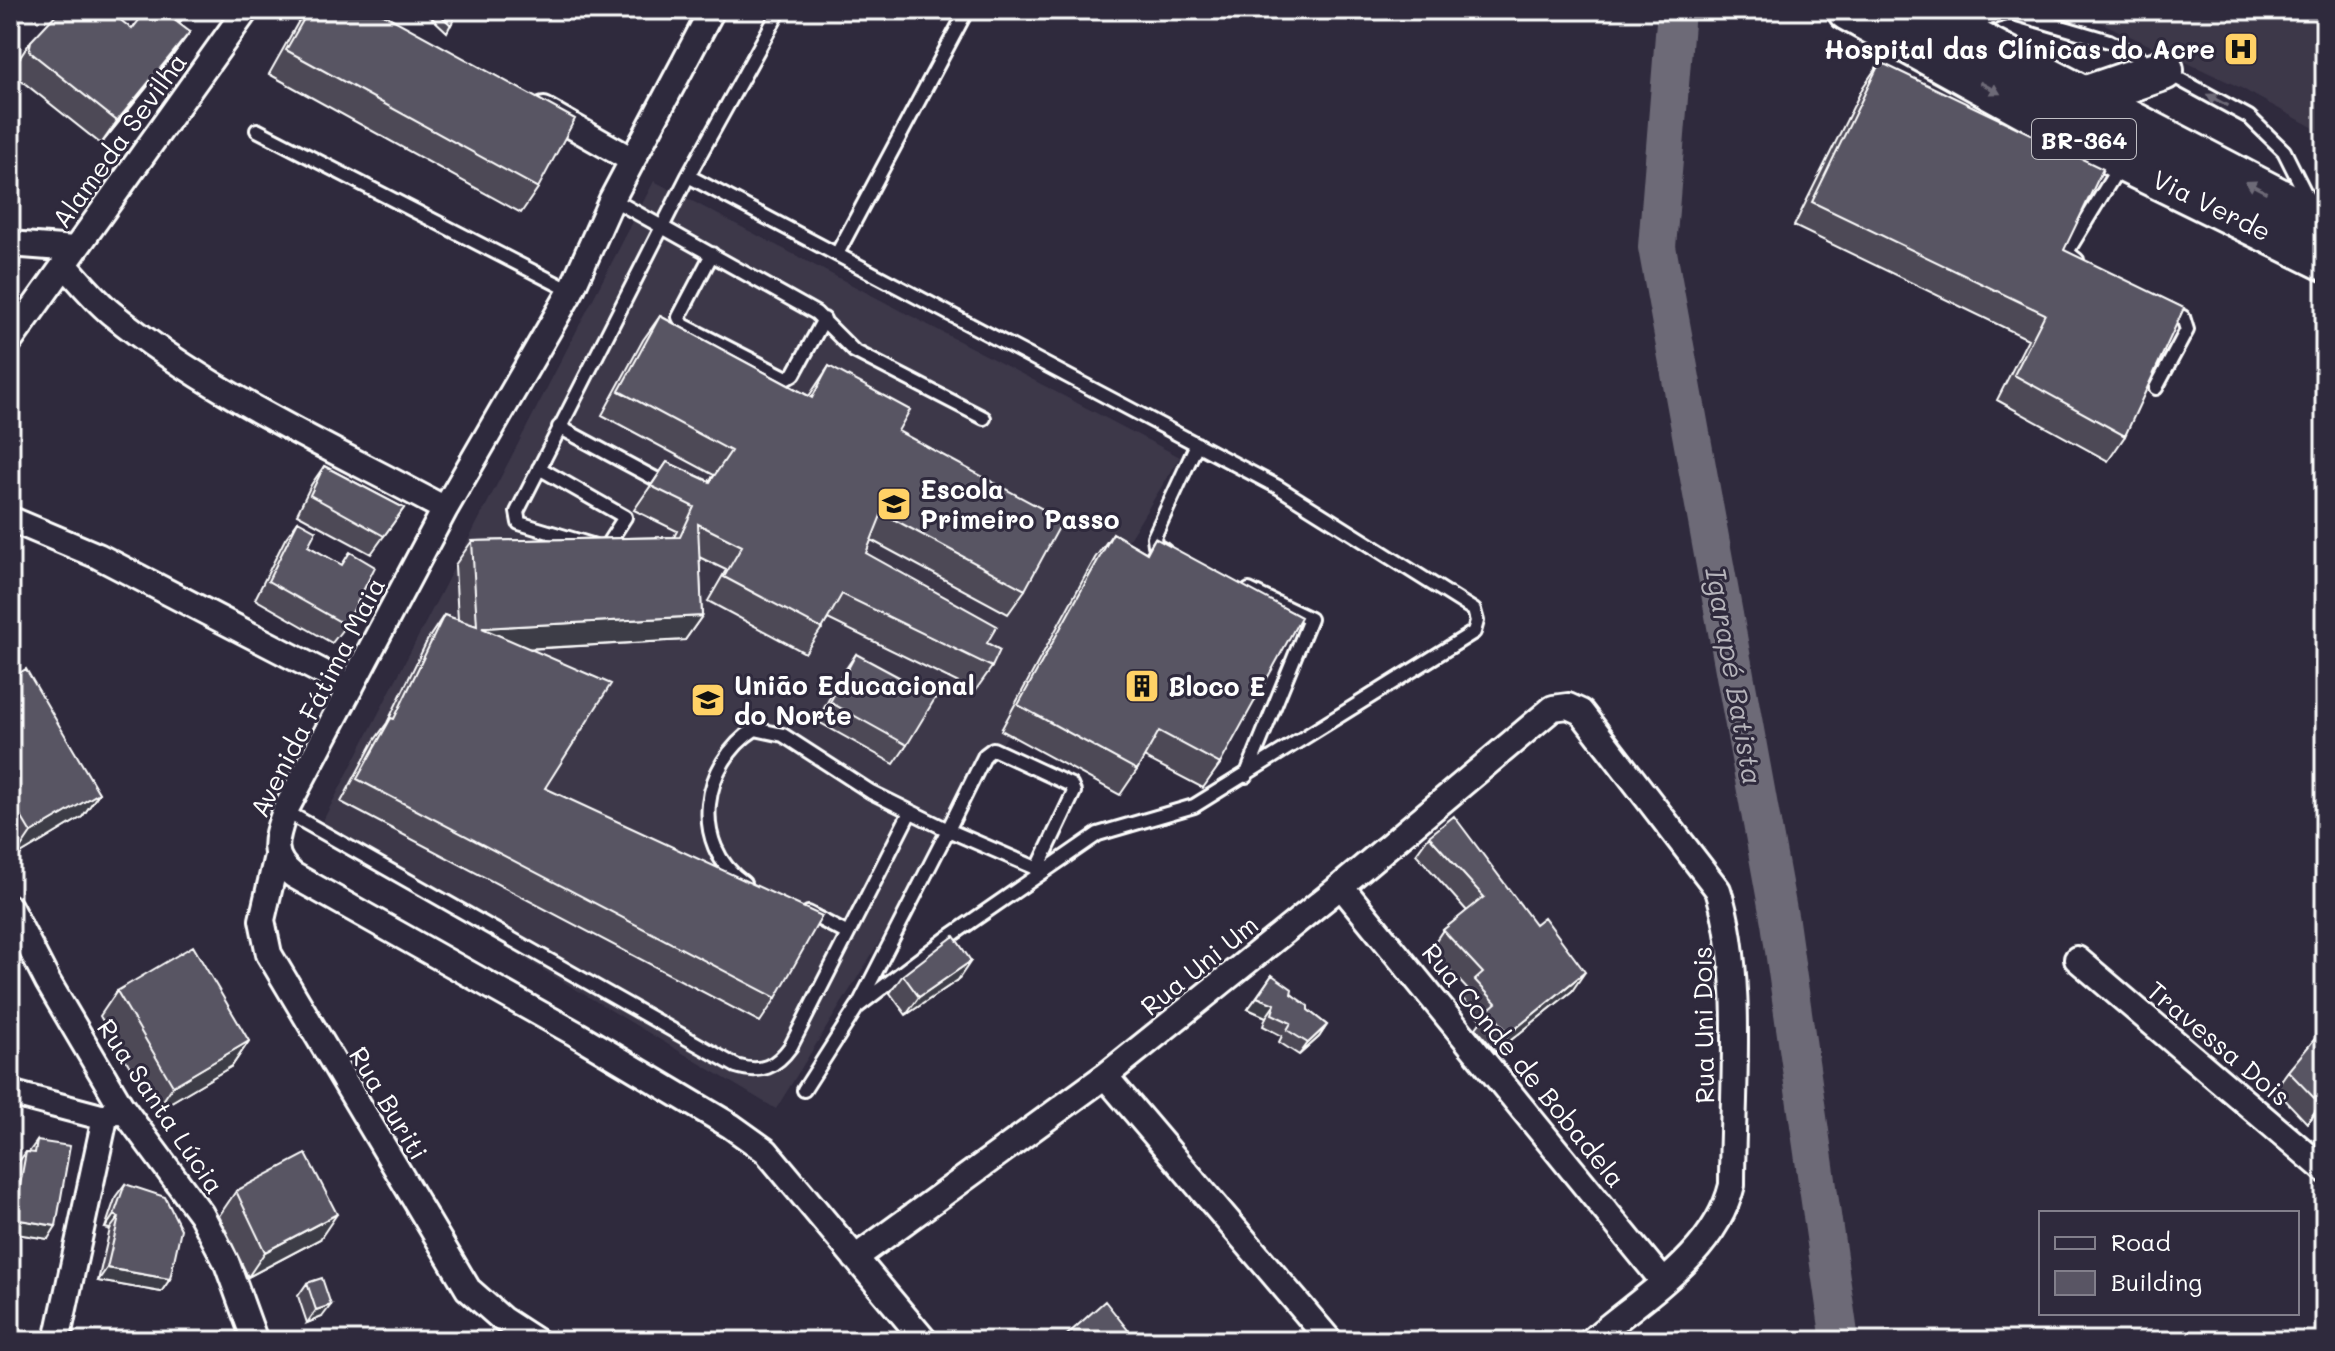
<svg xmlns="http://www.w3.org/2000/svg" width="2335" height="1351" font-family="Mali,sans-serif">
	<style>
		.built { fill: #3c3749 }
		.lines { fill: none; stroke-linecap: round; stroke-linejoin: round }
		.river { stroke: #6d6a77; stroke-width: 38 }
		.lane-casing { stroke: #fff; stroke-width: 18 }
		.street-casing { stroke: #fff; stroke-width: 30 }
		.primary-casing { stroke: #fff; stroke-width: 46 }
		.lane { stroke: #2f2a3d; stroke-width: 12 }
		.street { stroke: #2f2a3d; stroke-width: 24 }
		.primary { stroke: #2f2a3d; stroke-width: 40 }
		.wall { fill: #4d4956; stroke: #fff; stroke-width: 2 }
		.shaded-wall { fill: #3e3c46; stroke: #fff; stroke-width: 2 }
		.building { fill: #595564; stroke: #fff; stroke-width: 2 }
		.oneway { fill: #6d6a77 }
		.labels { text-anchor: middle; dominant-baseline: central; stroke-width: 6; stroke-linejoin: round; paint-order: stroke }
		.shield { fill: #2f2a3d; stroke: #c1bfc5; stroke-width: 2 }
		.shield-label { font-size: 24px; font-weight: bold; fill: #fff }
		.poi-label { font-size: 26px; font-weight: bold; fill: #fff; stroke: #2f2a3d; text-anchor: start }
		.street-label { font-size: 26px; fill: #fff; stroke: #2f2a3d }
		.water-label { font-size: 28px; font-style: italic; fill: #b6b4bb; stroke: #2f2a3d }
	</style>
	<rect width="100%" height="100%" fill="#2f2a3d"/>
	<filter id="ink" filterUnits="userSpaceOnUse"><feTurbulence type="fractalNoise" baseFrequency=".0125" numOctaves="2"/><feDisplacementMap in="SourceGraphic" scale="16" xChannelSelector="R" yChannelSelector="G"/><feConvolveMatrix kernelMatrix="1 2 1 2 8 2 1 2 1" color-interpolation-filters="sRGB"/></filter>
	<g filter="url(#ink)">
		<path class="built" d="M2074 10H2325V134L2239 87Z
			M654 181 1180 457 776 1109 316 834Z"/>
		<g class="lines">
			<path class="river" d="M1676 10 1657 247 1780 922 1840 1341"/>
			<g class="lane-casing">
				<path id="lane" d="M1967 24 2010 12 2109 41 2249 117 2284 151 2310 203
					M257 130 571 291
					M688 176 1278 487 1474 610 1477 621 1474 632 1194 806 1098 834 946 939 857 1007 804 1090
					M612 199 816 313 854 351 984 418
					M712 254 679 317 683 325 787 378 794 374 824 319
					M837 254 967 10
					M2077 260 2067 252 2119 167
					M2156 388 2187 330 2183 317 2167 309
					M559 427 667 485
					M539 468 625 517 607 545 599 547 519 523 517 512 688 176 780 10
					M1164 550 1155 545 1154 537 1197 444
					M1246 776 1310 619 1249 590
					M285 811 736 1066C761 1074 776 1067 791 1046L910 812
					M744 883C689 844 702 763 755 729L783 735 871 792 948 830 985 755 993 749 1071 785 1074 792 1038 868
					M808 913 848 934
					M860 1002 948 830 1043 871"/>
			</g>
			<g class="street-casing">
				<path id="street" d="M712 10 612 199 571 291 445 509 285 811C276 838 268 855 293 875L578 1035 731 1126 766 1151 925 1341
					M544 110 632 160
					M10 244 74 249
					M64 264C79 280 94 299 111 313 210 394 332 448 445 509
					M10 341 246 10
					M10 519 98 556 351 687
					M276 860 262 920 269 954 468 1289 502 1319 536 1341
					M1341 886 1662 1280
					M10 908 48 982 121 1106 201 1214 226 1261 255 1341
					M2077 959 2325 1170
					M1105 1076 1330 1341
					M10 1093 105 1118
					M855 1258 1105 1076 1341 886 1553 708 1568 706 1581 712 1718 890C1745 973 1732 1096 1732 1185 1715 1255 1643 1296 1591 1341
					M57 1341 105 1118 121 1106"/>
			</g>
			<g class="primary-casing">
				<path id="primary" d="M1848 10 2123 161 2325 260
					M1917 10 2325 223
					M2084 97 2163 70"/>
			</g>
			<use href="#lane" class="lane"/>
			<use href="#street" class="street"/>
			<use href="#primary" class="primary"/>
		</g>
		<path class="wall" d="M165 10H189L180 22Z
			M305 10H376L538 188 521 213 269 74Z
			M436 10H458L447 32 432 18Z
			M132 29 190 32 173 55 101 144 13 74 15 65 31 41Z
			M1880 62 2064 250 2125 436 2108 461 1997 400 2028 339 1794 226 1863 87Z
			M660 316 809 396 829 366 898 431 1025 590 1008 614 871 540 866 553 987 643 992 667 975 691 828 619 805 653 708 601 726 570 699 557 702 616 685 640 529 649 545 788 776 998 760 1022 341 802 374 741 387 723 428 639 444 615 458 620 455 565 472 541 674 537 677 531 634 510 667 462 709 481 714 475 602 415 643 340Z
			M324 466 404 508 371 554 297 514 311 485Z
			M298 521 308 546 342 565 350 552 346 625 332 643 255 599 285 539Z
			M1113 533 1146 552 1155 538 1220 764 1203 788 1144 757 1137 770 1120 795 1001 730 1095 558Z
			M856 654 907 745 894 764 817 721 843 673Z
			M10 679 99 793 82 817 14 858 10 852Z
			M1429 836 1572 991 1496 1052 1476 1028 1482 1020 1462 998 1468 990 1430 949 1443 930 1467 911 1416 854Z
			M903 975 958 980 906 1015 890 993Z
			M1272 975 1308 1010 1327 1025 1319 1037 1299 1055 1279 1042 1282 1036 1263 1026 1266 1017 1248 1009Z
			M117 991 249 1041 232 1066 156 1111 100 1016Z
			M2288 1071 2325 1103 2307 1123 2275 1089Z
			M37 1141 48 1239 10 1233V1204L17 1164 26 1152H29Z
			M125 1184 170 1279 161 1292 98 1281 110 1229 105 1228 116 1196Z
			M236 1191 320 1239 248 1277 219 1216Z
			M307 1283 322 1317 307 1323 298 1296Z"/>
		<path class="shaded-wall" d="M190 32 173 55 101 144 117 121Z
			M702 616 685 640 465 652 482 628Z
			M99 793 82 817 14 858 31 833Z
			M971 961 958 980 906 1015 919 997Z
			M1585 972 1572 991 1496 1052 1509 1034Z
			M1257 997 1275 1004 1266 1017 1248 1009Z
			M1327 1025 1319 1037 1299 1055 1308 1043Z
			M249 1041 232 1066 156 1111 173 1086Z
			M2325 1099V1103L2307 1123 2320 1104Z
			M337 1214 320 1239 248 1277 265 1252Z
			M114 1215 119 1217 110 1229 105 1228Z
			M14 1219 56 1226 48 1239 10 1233V1225Z
			M107 1268 170 1279 161 1292 98 1281Z
			M331 1305 322 1317 307 1323 316 1310Z"/>
		<path class="building" d="M60 10H108L132 29 147 10H161L190 32 117 121 29 51 31 41Z
			M309 10H376L575 119 538 188 286 50Z
			M437 10H458L451 25 436 11Z
			M1880 62 2103 169 2064 250 2184 308 2125 436 2014 375 2045 314 1812 202Z
			M660 316 812 398 829 366 910 410 898 431 1063 520 1025 590 882 513 866 553 997 626 987 643 1000 650 992 667 842 594 822 629 724 577 742 546 698 524 702 616 482 628 611 684 545 788 822 916 776 998 357 779 391 718 394 719 444 615 477 626 472 541 680 537 694 507 651 486 667 462 710 482 731 451 619 391Z
			M324 466 404 508 384 536 310 495Z
			M298 521 316 531 308 546 342 565 350 552 375 567 346 625 268 581Z
			M1113 533 1147 553 1155 538 1301 617 1220 764 1159 731 1137 770 1018 705Z
			M856 654 936 697 907 745 830 702Z
			M26 669 99 793 31 833 10 798V679Z
			M1454 816 1535 924 1544 917 1585 972 1509 1034 1489 1009 1496 1003 1475 980 1483 973 1443 930 1484 897 1429 836Z
			M954 936 971 961 919 997 903 975Z
			M193 946 249 1041 173 1086 117 991Z
			M1272 975 1292 989 1291 994 1308 1006V1010L1327 1025 1308 1043 1287 1030 1291 1023 1272 1014 1275 1004 1257 997Z
			M2317 1036 2325 1041V1099L2320 1104 2288 1071Z
			M37 1141 70 1146 56 1226 14 1219 26 1152 35 1153Z
			M306 1154 337 1214 265 1252 236 1191Z
			M125 1184 165 1197 181 1229 170 1279 107 1268 119 1217 114 1215Z
			M322 1278 331 1305 316 1310 307 1283Z
			M1105 1301 1135 1339 1132 1341H1060Z"/>
		<defs><path id="oneway-solid" d="M-6-.8H1V-3.2L6.5 0L1 3.2V.8H-6Z" transform="scale(2)"/></defs>
		<g class="oneway">
			<use href="#oneway-solid" transform="translate(1990 88) rotate(29)"/>
			<use href="#oneway-solid" transform="translate(2217 100) rotate(-151)"/>
			<use href="#oneway-solid" transform="translate(2256 187) rotate(-152)"/>
		</g>
	</g>
	<defs>
		<g id="hospital-square" transform="scale(1.8)"><rect x="-9" y="-9" width="18" height="18" rx="4" fill="#ffd166" stroke="#2f2a3d"/><path d="M-5-5h3v3.5h4V-5h3V5h-3V1.5h-4V5h-3Z" fill="#111"/></g>
		<g id="school-square" transform="scale(1.8)"><rect x="-9" y="-9" width="18" height="18" rx="4" fill="#ffd166" stroke="#2f2a3d"/><path d="M0-5L7-2L0 1L-7-2ZM-4 1L0 2.5L4 1V4Q0 6-4 4Z" fill="#111"/></g>
		<g id="building-square" transform="scale(1.8)"><rect x="-9" y="-9" width="18" height="18" rx="4" fill="#ffd166" stroke="#2f2a3d"/><path d="M-4-6H4V6H1V3H-1V6H-4ZM-2.5-4.3h1.7v1.8h-1.7ZM.8-4.3h1.7v1.8H.8ZM-2.5-1h1.7V.8h-1.7ZM.8-1h1.7V.8H.8Z" fill="#111"/></g>
		<g id="university-square" transform="scale(1.8)"><rect x="-9" y="-9" width="18" height="18" rx="4" fill="#ffd166" stroke="#2f2a3d"/><path d="M0-5L7-2L0 1L-7-2ZM-4 1L0 2.5L4 1V4Q0 6-4 4Z" fill="#111"/></g>
	</defs>
	<g fill-rule="evenodd">
		<use href="#hospital-square" x="2241" y="49"/>
		<use href="#school-square" x="894" y="504"/>
		<use href="#building-square" x="1142" y="686"/>
		<use href="#university-square" x="708" y="700"/>
	</g>
	<g class="labels">
		<rect class="shield" x="2032" y="119" width="104" height="40" rx="6"/>
		<g class="shield-label">
			<text x="2084" y="139">BR-364</text>
		</g>
		<g class="poi-label">
			<text x="2215" y="49" text-anchor="end">Hospital das Clínicas do Acre</text>
			<text x="920" y="489">Escola<tspan x="920" dy="30">Primeiro Passo</tspan></text>
			<text x="734" y="685">União Educacional<tspan x="734" dy="30">do Norte</tspan></text>
			<text x="1168" y="686">Bloco E</text>
		</g>
		<g class="street-label">
			<text transform="translate(119 140) rotate(-54)">Alameda Sevilha</text>
			<text transform="translate(2212 205) rotate(26)">Via Verde</text>
			<text transform="translate(317 697) rotate(-63)">Avenida Fátima Maia</text>
			<text transform="translate(1199 965) rotate(-39)">Rua Uni Um</text>
			<text transform="translate(1703 1025) rotate(-91)">Rua Uni Dois</text>
			<text transform="translate(2219 1043) rotate(40)">Travessa Dois</text>
			<text transform="translate(1524 1065) rotate(51)">Rua Conde de Bobadela</text>
			<text transform="translate(389 1103) rotate(59)">Rua Buriti</text>
			<text transform="translate(161 1106) rotate(56)">Rua Santa Lúcia</text>
		</g>
		<g class="water-label">
			<text transform="translate(1735 676) rotate(80)">Igarapé Batista</text>
		</g>
	</g>
	<rect width="2335" height="1351" fill="none" stroke="#2f2a3d" stroke-width="40"/>
	<rect x="20" y="20" width="2295" height="1311" fill="none" stroke="#fff" stroke-width="3" filter="url(#ink)"/>
	<rect x="2039" y="1211" width="260" height="104" fill="#2f2a3d" stroke="#827f8b" stroke-width="2"/>
	<rect x="2055" y="1237" width="40" height="12" fill="#2f2a3d" stroke="#827f8b" stroke-width="2"/>
	<text x="2111" y="1251" font-size="24" fill="#ffffff">Road</text>
	<rect x="2055" y="1271" width="40" height="24" fill="#595564" stroke="#827f8b" stroke-width="2"/>
	<text x="2111" y="1291" font-size="24" fill="#ffffff">Building</text>
</svg>
